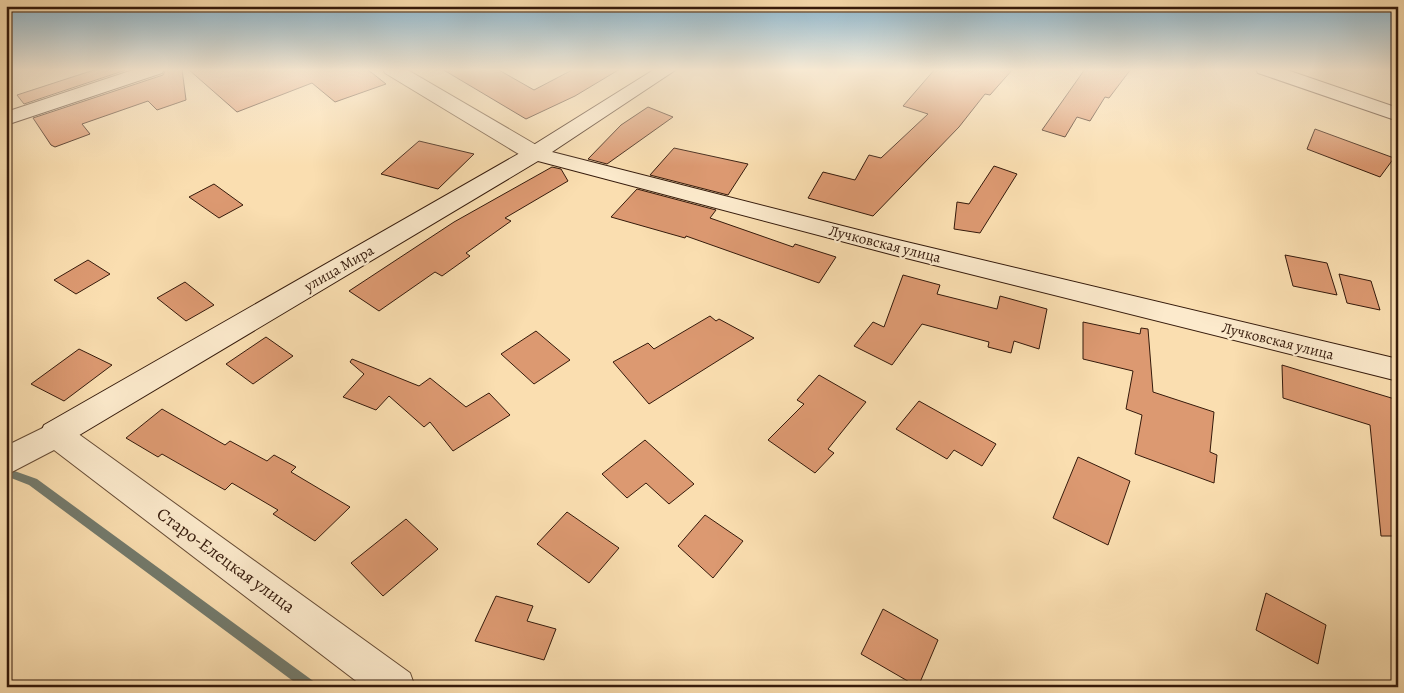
<svg xmlns="http://www.w3.org/2000/svg" width="1404" height="693" font-family="Alegreya,serif">
	<style>
		.lines { fill: none; stroke-linecap: round; stroke-linejoin: round }
		.stream { fill: #747b6d; fill-rule: evenodd }
		.building { fill: #dc9971; stroke: #351a0b }
		.street-casing { stroke: #664b34; stroke-width: 2 }
		.secondary-casing { stroke: #351a0b; stroke-width: 2 }
		.street { fill: #fceacc; fill-rule: evenodd }
		.secondary { fill: #fceacc; fill-rule: evenodd }
		.labels { text-anchor: middle; dominant-baseline: central; stroke-width: 4.5; stroke-linejoin: round; paint-order: stroke }
		.street-label { font-size: 15px; fill: #351a0b; stroke: #fceacc }
		.near-street-label { font-size: 18px; fill: #351a0b; stroke: #fceacc }
	</style>
	<rect width="100%" height="100%" fill="#fadeb0"/>
	<filter id="stains"><feTurbulence type="fractalNoise" baseFrequency=".004" numOctaves="4"/><feColorMatrix values="0 0 0 0 .2 0 0 0 0 .09 0 0 0 0 .02 0 0 0 .5 -.17"/></filter>
	<radialGradient id="worn" r=".72"><stop offset=".6" stop-color="#630" stop-opacity="0"/><stop offset="1" stop-color="#630" stop-opacity=".3"/></radialGradient>
	<g class="lines">
		<path class="stream" d="M6 468 37 479 316 683 318 687H301L29 485 6 476Z"/>
	</g>
	<path class="building" d="M97 69H129L24 104 17 95Z
		M166 69H182L186 100 157 110 148 101 82 124 90 134 55 147 51 145 33 118 163 75Z
		M188 69H367L386 84 335 102 312 83 237 112Z
		M442 69H497L534 90 574 69H620L575 96 526 119Z
		M935 69H1013L990 95 985 94 959 127 873 216 808 198 823 172 855 180 869 155 881 158 928 114 903 106Z
		M1085 69H1131L1109 98 1105 97 1090 121 1077 117 1065 137 1042 130Z
		M648 107 673 117 607 164 588 159 621 125Z
		M1315 129 1394 158 1380 177 1307 149Z
		M419 141 474 154 438 189 381 174Z
		M674 148 748 164 728 195 650 175Z
		M994 166 1017 174 980 233 954 229 957 202 969 204Z
		M552 167 561 169 568 181 505 218 511 221 466 253 470 256 442 276 435 272 379 311 349 291 454 222Z
		M214 184 243 205 219 218 189 197Z
		M637 189 716 210 710 218 793 247 795 244 836 257 819 283 686 236 685 238 611 217Z
		M1285 255 1327 263 1337 295 1293 286Z
		M88 260 110 274 76 294 54 280Z
		M1339 274 1371 281 1380 310 1347 303Z
		M903 275 940 285 937 294 997 309 1000 296 1047 309 1039 349 1014 341 1011 353 988 347 989 342 922 324 892 365 854 346 873 322 884 327Z
		M185 282 214 305 186 321 157 298Z
		M710 316 716 321 719 319 754 338 649 404 613 362 648 343 654 349Z
		M1083 322 1140 334 1141 328 1148 329 1153 392 1214 412 1210 452 1217 455 1214 483 1135 454 1142 415 1126 409 1133 371 1083 359Z
		M536 331 570 360 534 384 501 354Z
		M266 337 293 356 253 384 226 364Z
		M79 349 112 365 64 401 31 384Z
		M352 359 419 386 430 378 466 407 489 393 510 415 453 451 430 422 424 427 389 396 376 410 343 397 364 374 350 362Z
		M1282 365 1398 400V536H1381L1370 425 1283 398Z
		M819 375 866 402 828 449 834 453 815 473 768 440 804 404 797 400Z
		M919 401 996 444 982 466 954 450 947 459 896 429Z
		M162 409 225 445 230 441 267 461 274 455 296 467 291 472 350 507 315 541 273 514 278 510 232 483 225 490 162 454 158 457 126 438Z
		M645 440 694 484 669 504 646 483 627 498 602 474Z
		M1078 457 1130 481 1108 545 1053 518Z
		M567 512 619 548 589 583 537 544Z
		M705 515 743 541 713 578 678 546Z
		M406 519 438 549 383 596 351 563Z
		M1266 593 1326 625 1318 664 1256 630Z
		M496 596 533 606 527 621 556 629 544 660 475 641Z
		M883 609 938 640 918 687 861 654Z"/>
	<g class="lines">
		<g class="street-casing">
			<path id="street" d="M383 69H406L543 149 546 154 543 159 535 160 527 159 385 73Z
				M55 422 66 425 410 673 415 687H364L54 450 6 475V446Z"/>
		</g>
		<g class="secondary-casing">
			<path id="secondary" d="M136 69H164L162 73 6 125V112Z
				M655 69H677L552 152 894 239 1398 359V381L894 255 538 161 66 443 55 446 44 443 40 434 44 425 527 149Z
				M1256 69H1284L1398 108V121L1258 73Z"/>
		</g>
		<use href="#street" class="street"/>
		<use href="#secondary" class="secondary"/>
	</g>
	<linearGradient id="sky" x2="0" y2="1"><stop stop-color="#8ab7d1"/><stop offset="0.42" stop-color="#fdf0db"/><stop offset="1" stop-color="#fdf0db" stop-opacity="0"/></linearGradient>
	<rect width="1404" height="166" fill="url(#sky)"/>
	<g class="labels">
		<g class="street-label">
			<text transform="translate(885 244) rotate(14)">Лучковская улица</text>
			<text transform="translate(339 268) rotate(-30)">улица Мира</text>
			<text transform="translate(1278 341) rotate(14)">Лучковская улица</text>
		</g>
		<g class="near-street-label">
			<text transform="translate(226 560) rotate(36)">Старо-Елецкая улица</text>
		</g>
	</g>
	<rect width="1404" height="693" fill="none" stroke="#fadeb0" stroke-width="25"/>
	<rect x="8" y="8" width="1389" height="678" fill="none" stroke="#351a0b" stroke-width="2.5"/>
	<rect x="12" y="12" width="1379" height="668" fill="none" stroke="#351a0b"/>
	<rect width="100%" height="100%" filter="url(#stains)"/>
	<rect width="100%" height="100%" fill="url(#worn)"/>
</svg>
